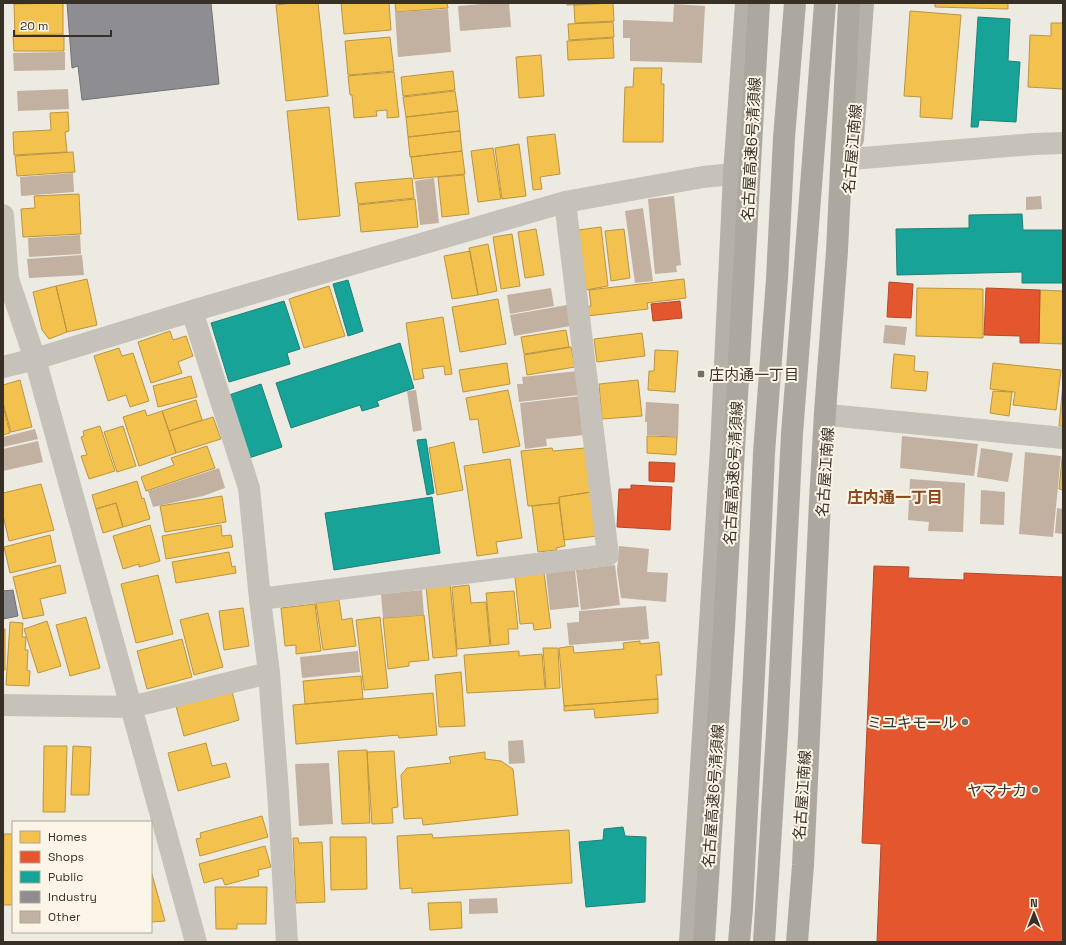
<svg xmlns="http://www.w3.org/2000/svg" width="1066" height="945" font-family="'Space Grotesk','Noto Sans JP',sans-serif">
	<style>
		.homes { fill: #f2c14e; stroke: #ba9542 }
		.shops { fill: #e4572e; stroke: #b04b2c }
		.public { fill: #17a398; stroke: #218076 }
		.industry { fill: #8d8d92; stroke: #747172 }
		.building { fill: #c2b1a1 }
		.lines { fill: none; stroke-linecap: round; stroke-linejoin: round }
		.minor { stroke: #c7c2b9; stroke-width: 22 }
		.primary { stroke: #b5b0a8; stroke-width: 22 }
		.motorway { stroke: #aca8a0; stroke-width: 22 }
		.motorway-bridge { stroke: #aca8a0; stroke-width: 22 }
		.poi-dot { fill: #777068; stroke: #fbf5e7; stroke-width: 1.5 }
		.labels { text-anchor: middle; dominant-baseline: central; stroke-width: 4; stroke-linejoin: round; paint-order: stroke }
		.street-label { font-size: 15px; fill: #382f27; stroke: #fbf5e7 }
		.poi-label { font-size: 15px; fill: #382f27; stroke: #fbf5e7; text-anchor: end }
		.neighbourhood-label { font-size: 16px; font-weight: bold; fill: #8b4a1c; stroke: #fbf5e7 }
	</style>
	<rect width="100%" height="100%" fill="#edeae1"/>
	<path class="homes" d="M63 3V34L15 35 14 4Z
		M294 3H318L328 96 286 101 276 5Z
		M341 3H389L391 30 344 34Z
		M395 3H447L448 8 396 12Z
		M567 3H600L567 5Z
		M613 3 614 21 575 23 574 5Z
		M935 3H1008V9L935 7Z
		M910 11 961 15 952 119 920 117 921 97 904 96Z
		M613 22 614 37 569 40 568 24Z
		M1051 23H1063V89L1028 87 1030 35 1051 36Z
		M64 35V51H14L13 36Z
		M390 37 394 71 348 75 345 41Z
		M613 38 614 58 568 60 567 41Z
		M541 55 544 96 519 98 516 57Z
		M634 68H662L661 84H664L663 142H623L625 87H633Z
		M453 71 455 90 403 96 401 77Z
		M394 72 399 117 387 118V110L376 111 377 116 354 118 352 95H350L348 76Z
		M455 91 458 111 406 117 403 97Z
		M329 107 340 216 298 220 287 111Z
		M458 111 460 131 408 137 406 117Z
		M68 112 69 131 65 132 67 152 14 155 13 132 51 130 50 113Z
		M460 131 462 151 410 157 408 137Z
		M555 134 560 174 540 177 542 189 533 190 527 137Z
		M519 144 526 196 502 199 495 148Z
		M493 148 501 199 478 202 471 151Z
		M462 151 465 174 414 179 411 157Z
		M73 152 75 172 17 176 15 156Z
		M464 175 469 214 442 217 438 177Z
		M412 178 414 198 358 204 355 183Z
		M79 194 81 234 23 237 21 209 35 208 34 196Z
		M415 199 418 227 361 232 358 205Z
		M601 227 608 286 586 290 578 230Z
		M536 229 544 275 525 278 518 232Z
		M624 229 630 278 611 281 605 231Z
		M512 234 520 286 501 289 493 237Z
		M488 244 497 291 478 295 469 248Z
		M470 251 478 295 452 299 444 256Z
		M87 279 97 325 67 332 56 286Z
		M684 279 686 298 647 303 648 309 587 316 586 307 591 306 589 290Z
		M56 286 67 332 49 339 42 330 33 292Z
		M329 286 345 336 304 348 289 299Z
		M917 288 983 289V338L916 336Z
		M1040 290 1063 291V344L1039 343Z
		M498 299 506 344 460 352 452 307Z
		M443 317 452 374 445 375 444 366 422 369 424 378 414 380 406 323Z
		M566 330 569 347 524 354 521 337Z
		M170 331 173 340 186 336 193 356 178 362 182 373 151 383 138 342Z
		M642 333 645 356 597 362 594 339Z
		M571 347 575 367 527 375 524 355Z
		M119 348 122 356 133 353 149 401 130 407 126 395 108 401 94 356Z
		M655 350 678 351 675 392 648 390 649 371H654Z
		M894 354 915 356 914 371 928 372 926 391 891 388Z
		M507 363 510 384 463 392 459 370Z
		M993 363 1061 370 1056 410 1013 405 1015 392 990 389Z
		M191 376 197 397 158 407 153 386Z
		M20 380 32 427 11 432 3 403V385Z
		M638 380 642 416 602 419 599 384Z
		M1063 384V426H1059Z
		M508 390 520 446 483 453 478 419 470 420 466 398Z
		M993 391 1012 392 1009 416 990 413Z
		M196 400 202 420 169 431 162 411Z
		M3 406 10 433 3 435Z
		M145 410 147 416 162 411 176 453 139 466 123 417Z
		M213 417 221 439 176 453 169 431Z
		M100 426 115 471 89 479 81 456 87 455 81 437 84 436 83 431Z
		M123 426 136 466 117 472 104 432Z
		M647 436 677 437 676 455 647 453Z
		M454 442 463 490 437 495 429 448Z
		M207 446 215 468 146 491 141 477 174 465 171 458Z
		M552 448 553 451 585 448 591 492 559 497V503L528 506 521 451Z
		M1063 450V490L1059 489Z
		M510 459 522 538 496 542 498 553 477 556 464 466Z
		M137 481 142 499 144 498 150 519 123 527 116 503 96 509 92 495Z
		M41 484 54 530 9 541 3 515V493Z
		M591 492 597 536 564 540 559 497Z
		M222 496 226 522 165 532 160 506Z
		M116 503 123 527 103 533 96 509Z
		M559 503 565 546 556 548 557 550 538 552 532 506Z
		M150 525 160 561 139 567V564L123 569 113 536Z
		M221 525 222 536 231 535 233 547 166 559 162 536Z
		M50 535 56 562 10 573 4 547Z
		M229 552 232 567 235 566 236 573 176 583 172 562Z
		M60 565 66 593 40 599 44 615 23 619 13 577Z
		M544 573 551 628 534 630 533 623 520 624 515 577Z
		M158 575 173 634 136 643 121 584Z
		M450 584 457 656 433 658 426 586Z
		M469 585 471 603 486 602 490 646 457 649 452 587Z
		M514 591 518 629H508L509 644 491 646 486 593Z
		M339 600 342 620 352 618 356 646 323 650 316 603Z
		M315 604 321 651 296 654V645L285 646 281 608Z
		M243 608 249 646 224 650 219 611Z
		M208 613 223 667 194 675 180 620Z
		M424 615 429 660 409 662V666L388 669 383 618Z
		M86 617 100 668 70 676 56 625Z
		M380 617 388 688 364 690 356 620Z
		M47 621 61 666 38 673 24 629Z
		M10 622 23 623 22 637H26L25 650H28L27 670 30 671 29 686 6 685Z
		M3 629H5V670H3Z
		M182 639 192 677 147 689 137 651Z
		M640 641V644L659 642 662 675H656L658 699 564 706 559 648 573 646 574 653 624 649 623 643Z
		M543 648H558L560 688 546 689Z
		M519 651V656L542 654 545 689 467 693 464 655Z
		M461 672 465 726 439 727 435 675Z
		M361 676 363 699 305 704 303 681Z
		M232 691 239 720 184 736 176 706Z
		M433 693 437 735 399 738 398 735 296 744 293 705Z
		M658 699V713L595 718 594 709 564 711V706Z
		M206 743 212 766 226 763 230 777 178 791 168 753Z
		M44 746H67L65 812H43Z
		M73 746 91 747 89 795H71Z
		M367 750 370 823 342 824 338 751Z
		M394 751 398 807 392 808 393 823 372 824 367 752Z
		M485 752V759L501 761 513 769 518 815 423 825 422 818 404 819 401 775 407 768 451 763 449 757Z
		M262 816 268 837 200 856 196 839 201 838 200 833Z
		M569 830 572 883 412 893V888L400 889 397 836 432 834 433 838Z
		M4 834H13V905H3V915Z
		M330 837H366L367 889 331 890Z
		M293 838H298L299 843 322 842 325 902 296 903Z
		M265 846 271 867 258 870 259 876 225 885 222 878 204 883 199 864Z
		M151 871 165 921 151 922Z
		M215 887H267L266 924H237V929H216Z
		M461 902 462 928 430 930 428 903Z"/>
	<path class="shops" d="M889 282 913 284 911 318 887 317Z
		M986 288 1040 290 1039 343H1020V336L984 335Z
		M680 301 682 318 653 321 651 304Z
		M649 462 675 463 674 482 649 481Z
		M631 485 672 487 670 530 617 527 619 489H631Z
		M874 566 909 567 908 578 964 580V573L1063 577V942H877L881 844 862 843Z"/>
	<path class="public" d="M978 17 1010 19 1008 61 1020 62 1016 122 979 120 978 127H971Z
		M1022 214 1023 230H1063V283H1022V272L897 275 896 229 969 228V215Z
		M348 280 363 331 348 336 333 284Z
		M284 301 300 349 287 353 290 364 229 382 211 323Z
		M400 343 414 388 377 401 379 406 362 411 360 405 291 428 276 383Z
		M261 384 282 447 249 458 229 395Z
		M426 439 434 493 427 495 417 440Z
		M432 497 440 553 334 570 325 513Z
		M623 827 625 836 646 837 645 902 586 907 579 842 603 840 604 829Z"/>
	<path class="industry" d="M67 3H211L219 84 82 100 78 66 72 68Z
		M13 590 18 616 3 619V591Z"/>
	<path class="building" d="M493 3H509L511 27 460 31 458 6Z
		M674 4 705 6 702 63 630 61V38H623V20L673 22Z
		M448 9 451 52 398 57 395 12Z
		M65 52V70L14 71 13 53Z
		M68 89 69 109 18 111 17 91Z
		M73 173 74 192 21 196 20 177Z
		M434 178 439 223 420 225 415 181Z
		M674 196 681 265 676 266 677 272 655 274 648 199Z
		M1041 196 1042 209 1026 210V197Z
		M643 208 653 281 635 283 625 211Z
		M80 235 81 254 29 257 28 238Z
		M82 255 84 275 29 278 27 259Z
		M551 288 554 306 510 314 507 295Z
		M567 305 570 326 514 336 510 315Z
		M885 325 907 327 905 345 883 343Z
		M577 371 579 395 519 402 517 384H523L522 377Z
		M416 390 422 430 413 432 407 391Z
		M580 396 584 435 546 439 547 446 525 449 520 403Z
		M646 402 679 404 678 437 647 435V422H645Z
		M35 429 38 439 3 447V437Z
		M902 436 978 444 974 476 900 468Z
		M38 441 43 462 3 471V449Z
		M981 448 1013 453 1008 482 977 477Z
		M1025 452 1061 456 1053 537 1019 534Z
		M219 468 225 488 203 496 153 507 148 491Z
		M910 479 965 483 963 532 928 531 929 522 908 520Z
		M981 490 1005 492 1004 525 980 524Z
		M1057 508 1063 509V534L1055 533Z
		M619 546 649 549 647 572 668 573 666 602 621 598 617 571Z
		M615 565 620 605 581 610 576 570Z
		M575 570 579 607 550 610 546 573Z
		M422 590 424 615 383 618 381 594Z
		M646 606 649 639 569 645 567 623 579 622V611Z
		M358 651 360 672 302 678 300 657Z
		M523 740 525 763 509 764 508 741Z
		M329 763 333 824 299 826 295 764Z
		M497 898 498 913 469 914V899Z"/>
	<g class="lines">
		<path class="minor" d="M851 159 1034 144 1063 143
			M3 215 8 279 35 359 196 942
			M192 311 249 488 260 599 269 673 278 792 287 942
			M3 367 35 359 192 311 565 202 703 177 734 174
			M829 415 1063 438
			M260 599 608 555 565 202
			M3 705 131 707 269 673"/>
		<path class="primary" d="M853 139 863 3
			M690 942 721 449 734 174 746 3"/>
		<path class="motorway" d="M704 942 724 628 759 3
			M739 942 742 908 757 616 764 453 777 279 784 138 795 3
			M764 942 777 732 792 434 825 3"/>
		<path class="motorway-bridge" d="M797 942 803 865 820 501 825 412 837 251 849 3"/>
	</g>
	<g class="poi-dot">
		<rect x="697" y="370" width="8" height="8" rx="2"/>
		<circle cx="965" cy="722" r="4"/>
		<circle cx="1035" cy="790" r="4"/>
	</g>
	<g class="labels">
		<g class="street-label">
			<text transform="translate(751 149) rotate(-87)">名古屋高速6号清須線</text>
			<text transform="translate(852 149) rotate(-85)">名古屋江南線</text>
			<text transform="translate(825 472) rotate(-86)">名古屋江南線</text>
			<text transform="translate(733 473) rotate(-87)">名古屋高速6号清須線</text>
			<text transform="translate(802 795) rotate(-86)">名古屋江南線</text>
			<text transform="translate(713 796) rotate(-86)">名古屋高速6号清須線</text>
		</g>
		<g class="poi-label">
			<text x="709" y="374" text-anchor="start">庄内通一丁目</text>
			<text x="957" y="722">ミユキモール</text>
			<text x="1027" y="790">ヤマナカ</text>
		</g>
		<g class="neighbourhood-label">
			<text x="895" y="497">庄内通一丁目</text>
		</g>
	</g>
	<rect width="1066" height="945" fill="none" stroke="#382f27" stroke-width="8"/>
	<rect x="12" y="821" width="140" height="112" fill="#fbf5e7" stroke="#ada69a"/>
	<rect x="20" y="831" width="20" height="12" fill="#f2c14e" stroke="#ada69a"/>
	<text x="48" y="841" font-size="12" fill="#382f27">Homes</text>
	<rect x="20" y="851" width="20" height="12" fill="#e4572e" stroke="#ada69a"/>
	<text x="48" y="861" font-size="12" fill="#382f27">Shops</text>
	<rect x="20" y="871" width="20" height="12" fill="#17a398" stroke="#ada69a"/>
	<text x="48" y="881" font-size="12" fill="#382f27">Public</text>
	<rect x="20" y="891" width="20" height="12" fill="#8d8d92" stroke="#ada69a"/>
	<text x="48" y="901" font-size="12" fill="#382f27">Industry</text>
	<rect x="20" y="911" width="20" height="12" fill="#c2b1a1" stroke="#ada69a"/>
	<text x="48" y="921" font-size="12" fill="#382f27">Other</text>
	<g transform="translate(1034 913)" stroke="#fbf5e7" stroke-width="3" paint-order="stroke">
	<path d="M0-3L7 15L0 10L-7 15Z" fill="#382f27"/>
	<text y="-6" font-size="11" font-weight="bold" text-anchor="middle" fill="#382f27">N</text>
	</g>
	<path d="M14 30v6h97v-6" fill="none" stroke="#382f27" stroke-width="2"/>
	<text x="20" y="30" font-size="12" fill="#382f27" stroke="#fbf5e7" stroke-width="3" paint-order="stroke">20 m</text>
</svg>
